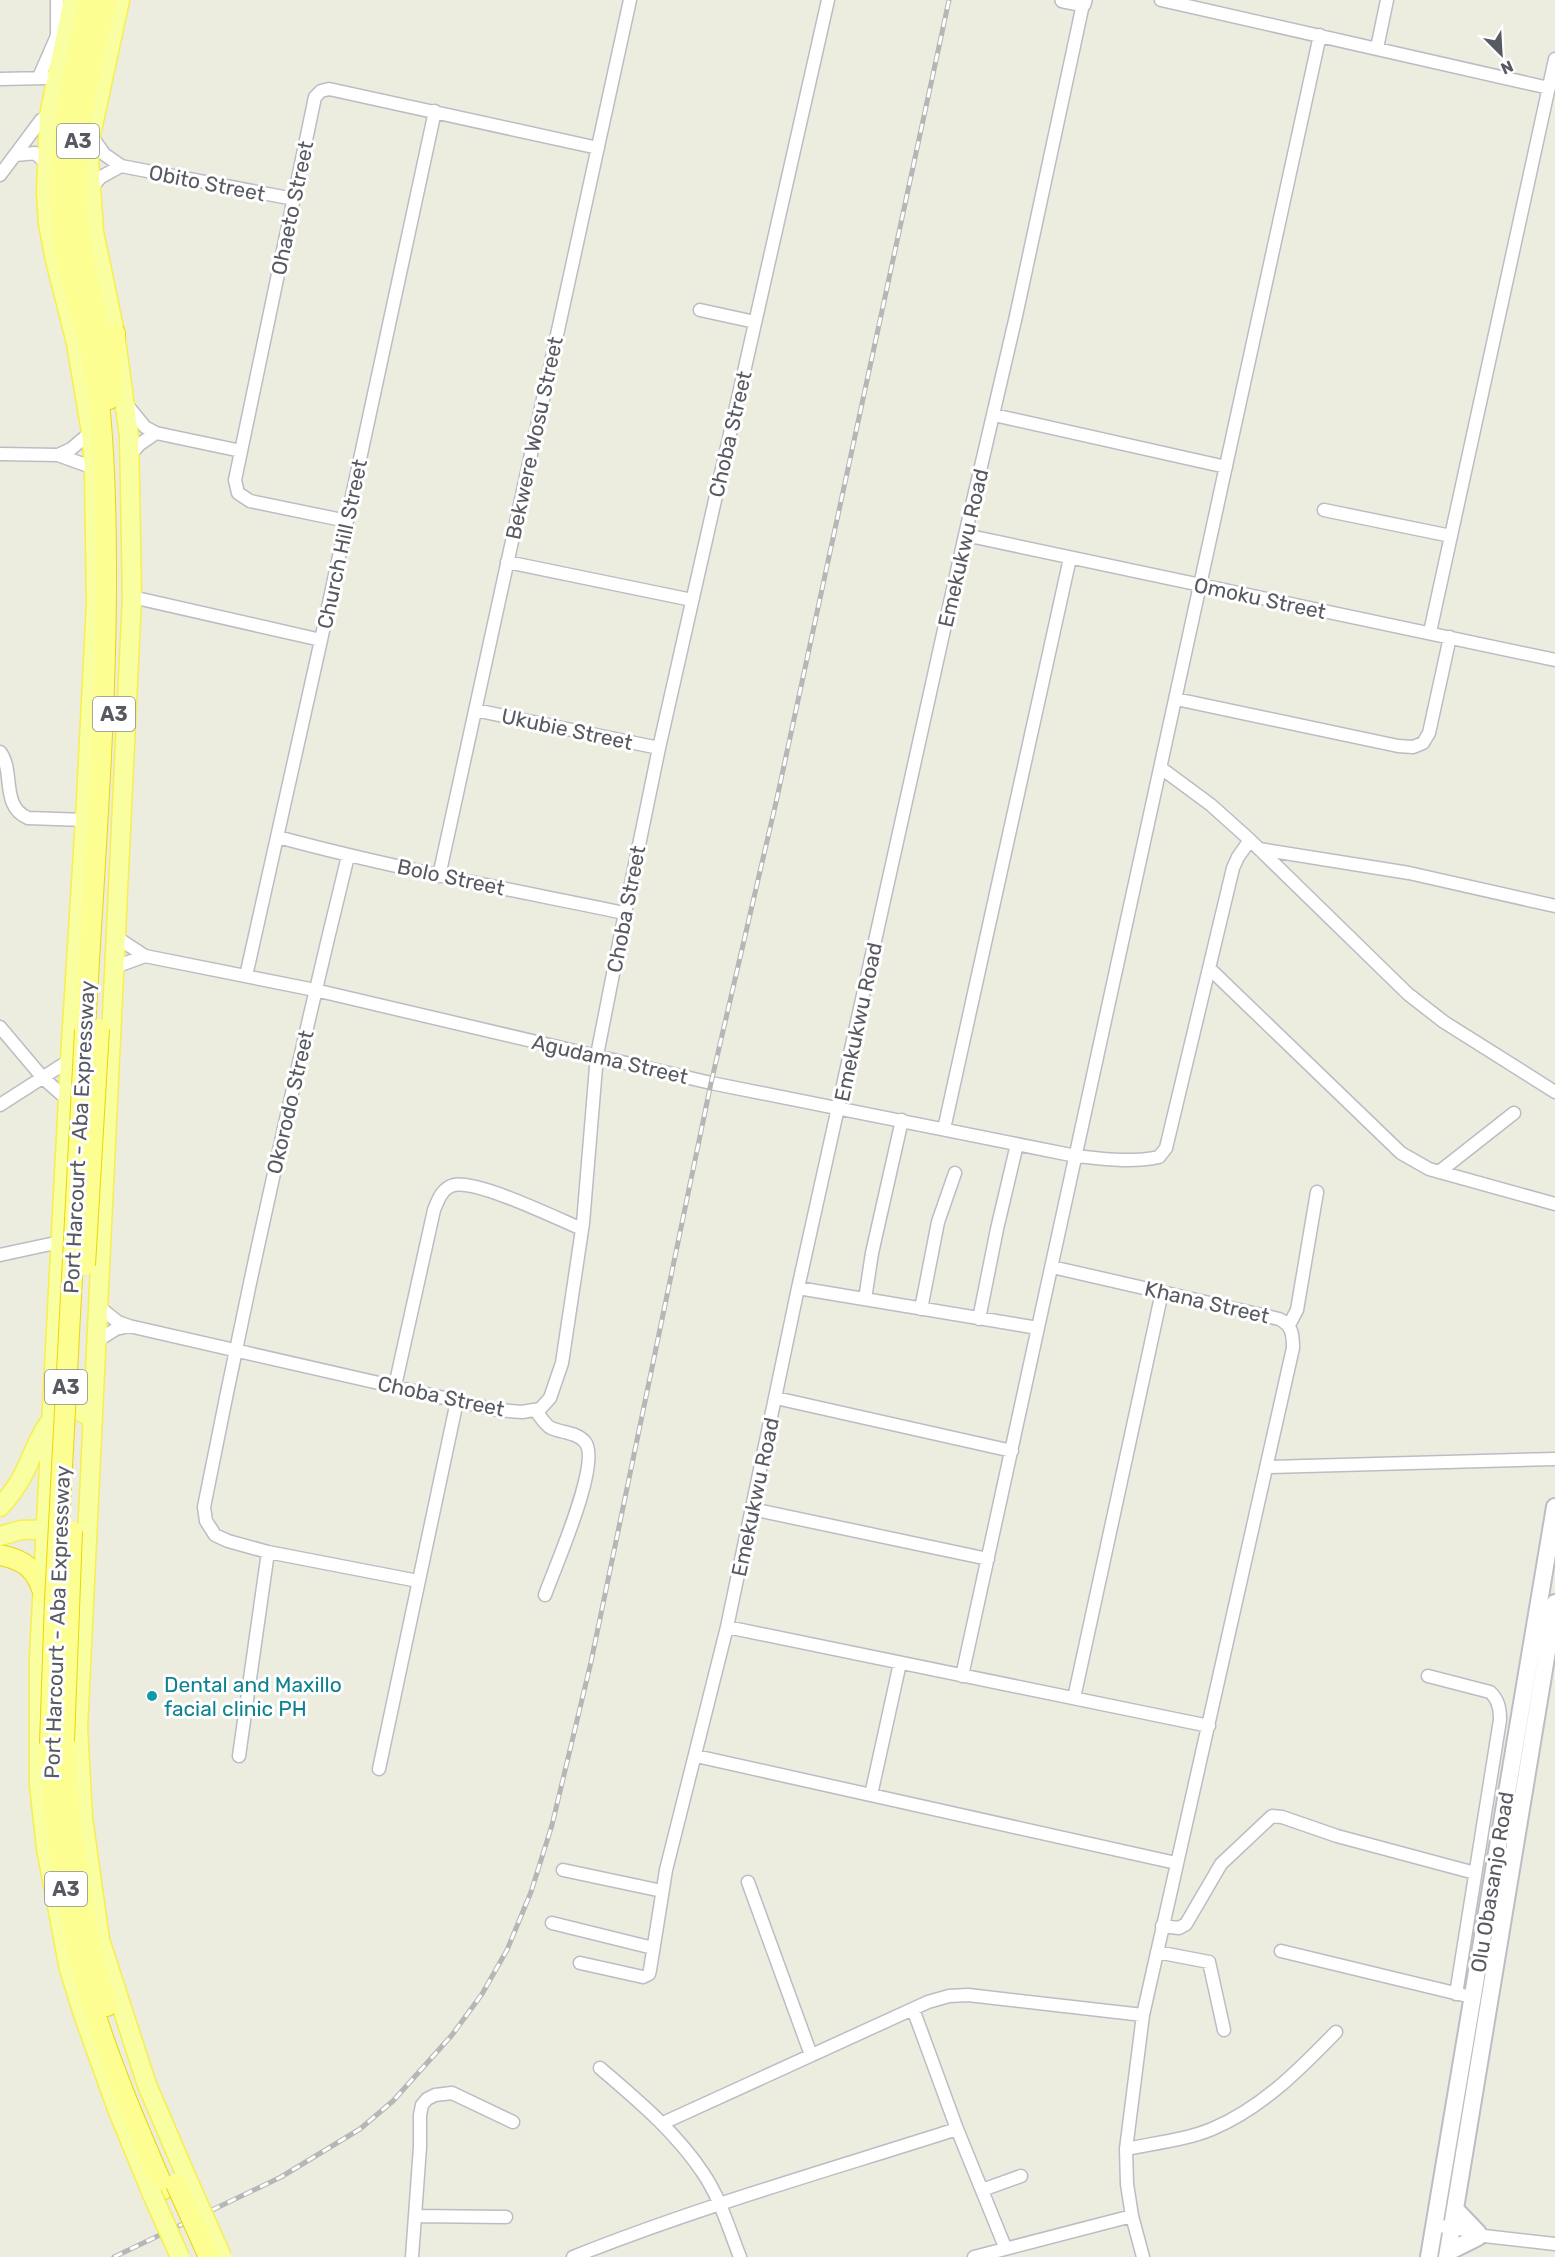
<svg xmlns="http://www.w3.org/2000/svg" width="1555" height="2257" font-family="Rubik,sans-serif">
	<style>
		.lines { fill: none; stroke-linecap: round; stroke-linejoin: round }
		.minor-casing { stroke: #bcbdc4; stroke-width: 15 }
		.tertiary-casing { stroke: #bcbdc4; stroke-width: 18 }
		.secondary-casing { stroke: #bcbdc6; stroke-width: 20 }
		.primary-casing { stroke: #f7ef4c; stroke-width: 21 }
		.trunk-casing { stroke: #ebd700; stroke-width: 22 }
		.minor { stroke: #fff; stroke-width: 12 }
		.tertiary { stroke: #fff; stroke-width: 15 }
		.secondary { stroke: #fff; stroke-width: 16 }
		.primary { stroke: #f9ffa1; stroke-width: 18 }
		.trunk { stroke: #fcfe92; stroke-width: 20 }
		.rail-casing { stroke: #b5b6b6; stroke-width: 5 }
		.rail { stroke: #fff; stroke-width: 3; stroke-dasharray: 9; stroke-linecap: butt }
		.primary-bridge-casing { stroke: #f7ef4c; stroke-width: 21; stroke-linecap: butt }
		.trunk-bridge-casing { stroke: #ebd700; stroke-width: 22; stroke-linecap: butt }
		.primary-bridge { stroke: #f9ffa1; stroke-width: 18 }
		.trunk-bridge { stroke: #fcfe92; stroke-width: 20 }
		.culture-dot { fill: #0f9aa8; stroke: #fff; stroke-width: 2 }
		.labels { text-anchor: middle; dominant-baseline: central; stroke-width: 6; stroke-linejoin: round; paint-order: stroke }
		.shield { fill: #fff; stroke: #8a8c90; stroke-width: 1.5 }
		.shield-label { font-size: 20px; font-weight: bold; fill: #585a61 }
		.street-label { font-size: 21px; fill: #585a61; stroke: #fff }
		.culture-label { font-size: 21px; fill: #0d838f; stroke: #fff; text-anchor: start }
	</style>
	<rect width="100%" height="100%" fill="#ececdf"/>
	<g class="lines">
		<g class="minor-casing">
			<path id="minor" d="M1161 0 1549 88
				M1377 48 1387 0
				M39 77 57 36V0
				M0 79 47 78
				M91 135 104 154 121 166 294 199
				M16 155 35 153 46 163
				M0 175 41 120 49 116
				M90 189 101 177 121 166
				M700 310 755 322
				M127 405 145 427 156 433 241 451
				M994 415 1226 467
				M0 454 58 455 94 468
				M58 455 71 449 91 432
				M130 455 140 444 156 433
				M1324 510 1451 536
				M347 521 250 501 238 493 235 480 315 97 321 91 329 89 598 148
				M965 535 1555 660
				M507 562 692 600
				M132 597 321 640
				M1430 632 1555 59
				M1176 699 1398 746 1413 747 1423 743 1429 733 1450 637
				M475 710 659 748
				M0 752C15 771 0 806 28 818L85 820
				M1161 768 1211 805 1250 840 1408 994 1444 1022 1555 1092
				M278 837C392 868 508 889 625 913
				M1259 849 1409 873 1555 906
				M348 856C295 1072 247 1289 204 1507L206 1521 215 1535 228 1541 268 1552 418 1581
				M439 876 630 0
				M116 937 145 956 315 990 711 1083 1076 1156C1104 1159 1131 1163 1159 1157L1166 1148 1233 868 1238 857 1250 840
				M115 967 145 956
				M1209 968 1401 1153 1429 1169 1555 1204
				M246 976 321 640 435 111
				M0 1027 43 1078 68 1100
				M0 1105 70 1060
				M944 1129 1070 558
				M1439 1172 1514 1113
				M0 1255 60 1242
				M1052 1267 1279 1319C1292 1325 1293 1334 1293 1348L1143 2015 1126 2149 1127 2184 1132 2216 1143 2257
				M798 1288 1038 1328
				M865 1299 872 1253 902 1120
				M98 1306 118 1322 129 1326 497 1410 522 1412 540 1409 550 1398 562 1363 583 1223 597 1055 625 913 659 748 828 0
				M921 1309 938 1222 955 1173
				M979 1319 997 1229 1017 1144
				M1289 1325 1297 1310 1317 1192
				M97 1341 116 1329 129 1326
				M395 1386 434 1210C438 1200 442 1188 454 1185 478 1180 556 1218 582 1229
				M776 1398 1012 1451
				M536 1411C540 1416 545 1425 551 1428 562 1433 577 1432 585 1442 602 1462 554 1569 545 1595
				M1266 1467 1555 1459
				M752 1509 988 1559
				M727 1627 1209 1726
				M962 1676 1320 35
				M1428 1676 1490 1692C1499 1700 1500 1710 1500 1720L1456 1994
				M1074 1698 1162 1292
				M239 1756 268 1552
				M696 1756 1176 1863
				M379 1769 457 1401
				M871 1795 900 1663
				M563 1870 662 1891
				M748 1882 811 2055
				M552 1923 653 1948
				M1162 1926 1179 1928 1186 1924 1221 1864 1272 1816 1282 1817 1337 1836 1475 1873
				M1281 1951 1463 1995
				M1157 1952 1209 1962 1224 2030
				M580 1963 643 1977 649 1974 650 1970 666 1870 727 1627 798 1288 965 535 1016 316 1083 4
				M913 2009 957 2129 1005 2247
				M600 2068C637 2100 675 2131 703 2173 720 2198 729 2229 740 2257
				M663 2123 928 2002 949 1996 968 1995 1143 2015
				M1126 2149C1154 2143 1186 2140 1212 2129 1262 2108 1300 2069 1336 2032
				M982 2190 1021 2176
				M415 2216 506 2217
				M1434 2225 1472 2231 1484 2236 1555 2244
				M412 2257 420 2147V2115L422 2105 427 2099 435 2095 452 2093 513 2122
				M573 2257C698 2207 829 2170 957 2129
				M974 2257 1132 2216"/>
		</g>
		<g class="tertiary-casing">
			<path id="tertiary" d="M1063 0 1083 4 1084 0"/>
		</g>
		<g class="secondary-casing">
			<path id="secondary" d="M1455 2209 1478 2233
				M1448 2252 1478 2237
				M1429 2257 1555 1507
				M1447 2257 1555 1603"/>
		</g>
		<g class="primary-casing">
			<path id="primary" d="M73 0 49 116 46 193 48 223 55 260 76 343 91 432 94 468 96 603 85 820 70 1060 39 1659V1784L46 1848 69 1969 83 2014 117 2109 152 2194
				M120 0 91 135 89 161 94 232 115 333 129 436 132 597 78 1728 83 1818 100 1940 147 2085 187 2178
				M0 1507C8 1498 16 1488 22 1477 37 1450 52 1384 93 1420
				M0 1536 21 1530 57 1529"/>
		</g>
		<g class="trunk-casing">
			<path id="trunk" d="M104 355C98 312 83 272 79 230 71 146 88 81 106 0
				M109 399 112 393V363L115 333
				M85 1030C95 845 112 658 104 473 102 429 99 386 89 343 79 305 65 267 62 227 54 149 73 75 89 0
				M0 1555C26 1560 37 1570 44 1595
				M64 1741C69 1830 81 1919 107 2006
				M50 1744C53 1824 65 1906 86 1984 106 2054 135 2122 164 2189"/>
		</g>
		<use href="#minor" class="minor"/>
		<use href="#tertiary" class="tertiary"/>
		<use href="#secondary" class="secondary"/>
		<use href="#primary" class="primary"/>
		<use href="#trunk" class="trunk"/>
		<g class="rail-casing">
			<path id="rail" d="M114 2257 281 2177 360 2129 393 2101 452 2035 482 1994 507 1950 531 1892 552 1825 591 1662 711 1083 777 798 949 0"/>
		</g>
		<use href="#rail" class="rail"/>
		<g class="primary-bridge-casing">
			<path id="primary-bridge" d="M187 2178 222 2257
				M152 2194 180 2257"/>
		</g>
		<g class="trunk-bridge-casing">
			<path id="trunk-bridge" d="M85 1265 99 1029
				M64 1741 72 1531
				M50 1744 55 1600 85 1030
				M176 2184 209 2257"/>
		</g>
		<use href="#primary-bridge" class="primary-bridge"/>
		<use href="#trunk-bridge" class="trunk-bridge"/>
	</g>
	<circle class="culture-dot" cx="152" cy="1696" r="6"/>
	<g class="labels">
		<g class="shield">
			<rect x="57" y="124" width="42" height="34" rx="4.5"/>
			<rect x="93" y="697" width="42" height="34" rx="4.5"/>
			<rect x="45" y="1370" width="42" height="34" rx="4.5"/>
			<rect x="45" y="1872" width="42" height="34" rx="4.5"/>
		</g>
		<g class="shield-label">
			<text x="78" y="141">A3</text>
			<text x="114" y="714">A3</text>
			<text x="66" y="1387">A3</text>
			<text x="66" y="1889">A3</text>
		</g>
		<g class="street-label">
			<text transform="translate(207 183) rotate(11)">Obito Street</text>
			<text transform="translate(292 208) rotate(-78)">Ohaeto Street</text>
			<text transform="translate(730 434) rotate(-77)">Choba Street</text>
			<text transform="translate(534 438) rotate(-78)">Bekwere Wosu Street</text>
			<text transform="translate(342 544) rotate(-78)">Church Hill Street</text>
			<text transform="translate(963 548) rotate(-77)">Emekukwu Road</text>
			<text transform="translate(1260 598) rotate(12)">Omoku Street</text>
			<text transform="translate(567 729) rotate(12)">Ukubie Street</text>
			<text transform="translate(451 877) rotate(12)">Bolo Street</text>
			<text transform="translate(626 909) rotate(-79)">Choba Street</text>
			<text transform="translate(858 1022) rotate(-78)">Emekukwu Road</text>
			<text transform="translate(610 1059) rotate(13)">Agudama Street</text>
			<text transform="translate(290 1102) rotate(-77)">Okorodo Street</text>
			<text transform="translate(79 1137) rotate(-87)">Port Harcourt - Aba Expressway</text>
			<text transform="translate(1207 1302) rotate(13)">Khana Street</text>
			<text transform="translate(441 1396) rotate(12)">Choba Street</text>
			<text transform="translate(755 1497) rotate(-78)">Emekukwu Road</text>
			<text transform="translate(57 1622) rotate(-88)">Port Harcourt - Aba Expressway</text>
			<text transform="translate(1492 1882) rotate(-81)">Olu Obasanjo Road</text>
		</g>
		<g class="culture-label">
			<text x="164" y="1684">Dental and Maxillo<tspan x="164" dy="24">facial clinic PH</tspan></text>
		</g>
	</g>
	<g transform="translate(1501 54) rotate(156)" stroke="#ffffff" stroke-width="4.5" paint-order="stroke">
	<path d="M0-4.5L10 22L0 15L-10 22Z" fill="#585a61"/>
	<text y="-9" font-size="16" font-weight="bold" text-anchor="middle" fill="#585a61">N</text>
	</g>
</svg>
